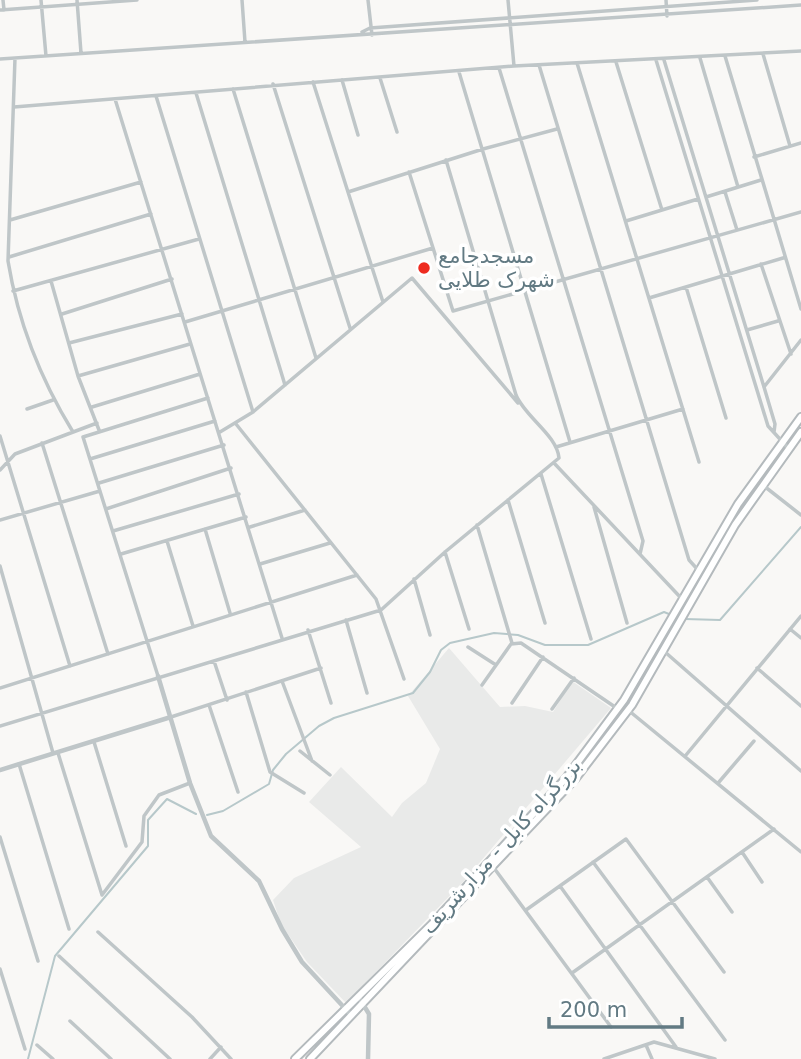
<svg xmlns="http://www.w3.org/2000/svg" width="801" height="1059" font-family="'DejaVu Sans',Cairo,sans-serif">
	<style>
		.built { fill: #e9eae9 }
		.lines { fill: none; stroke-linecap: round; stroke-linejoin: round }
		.stream { stroke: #b7c8ca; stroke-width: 2 }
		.trunk-casing { stroke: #b4babd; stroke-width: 10 }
		.minor { stroke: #bfc6c8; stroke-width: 3.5 }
		.tertiary { stroke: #bfc6c8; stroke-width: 4.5 }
		.trunk { stroke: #fff; stroke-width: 6 }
		.poi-dot { fill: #ee2c20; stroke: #fff; stroke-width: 2.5 }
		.labels { text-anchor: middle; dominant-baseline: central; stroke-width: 7; stroke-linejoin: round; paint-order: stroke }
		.poi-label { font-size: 21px; fill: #627a83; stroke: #fff; text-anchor: start }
		.street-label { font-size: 21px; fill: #627a83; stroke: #fff }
	</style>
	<rect width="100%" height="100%" fill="#f9f8f6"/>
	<path class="built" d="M449 648 500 707 525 706 553 712 572 681 611 708 464 881 346 1003 307 962 281 924 273 900 294 878 361 847 309 802 341 767 392 817 402 803 426 783 440 749 408 696Z"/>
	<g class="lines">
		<path class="stream" d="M685 619 720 620 801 527
			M207 815 223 811 269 784 273 770 286 754 319 726 334 718 413 693 430 672 441 650 450 643 494 633 518 635 545 645H588L664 612 669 614
			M28 1059 55 956 148 846V820L167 799 196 814"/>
		<g class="trunk-casing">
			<path id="trunk" d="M295 1059 432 924 566 778 624 700 738 504 801 417
				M310 1059 576 778 632 705 735 525 801 432"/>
		</g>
		<path class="minor" d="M3 0 4 10
			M41 0 46 56
			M77 0 81 53
			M242 0 245 42
			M368 0 372 35
			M508 0 514 66
			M666 0 667 16
			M0 10 137 0
			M362 32 370 28 757 0
			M763 54 790 146
			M725 56 801 309
			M15 58 8 261C18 322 41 380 73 432
			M700 58 738 187
			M0 59 801 5
			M656 60 768 426 789 449
			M664 60 764 387 775 424 774 432
			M616 62 662 210
			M577 63 699 462
			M539 65 689 560 699 571
			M499 68 643 541 640 554
			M459 72 570 442
			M380 78 397 132
			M342 80 358 135
			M313 82 383 302
			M273 84 350 328
			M233 89 316 358
			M196 93 285 385
			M156 96 253 412
			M115 99 282 638
			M14 107 514 66 801 51
			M754 157 801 143
			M409 172 453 311 801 212
			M348 192 483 149 557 129
			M725 192 737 230
			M706 197 761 180
			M10 220 141 182
			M626 221 698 199
			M9 257 151 214
			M761 264 791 354
			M51 281 78 376 99 430
			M686 287 726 418
			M13 291 199 239
			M649 298 783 258
			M62 314 172 279
			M185 322 433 248
			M747 330 778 321
			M69 343 182 314
			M78 376 190 344
			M764 387 801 340
			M92 407 200 374
			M27 409 53 400
			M236 424 376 599 404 679
			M220 432 253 412 412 278 518 403
			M0 436 70 666
			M42 443 108 654
			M556 447 683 409
			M90 459 215 421
			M554 463 682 599
			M0 470 15 454 97 423
			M541 474 591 639
			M99 483 224 445
			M764 486 801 515
			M508 500 545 623
			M594 507 627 623
			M106 509 231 468
			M0 520 100 491
			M477 525 512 643
			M250 527 305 510
			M205 529 230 613
			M113 531 239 494
			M167 541 193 626
			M445 552 469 629
			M121 554 246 517
			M260 564 330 543
			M0 566 53 753
			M414 579 430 635
			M346 620 367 693
			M790 629 801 638
			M308 630 331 703
			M468 647 496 665
			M665 652 801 771
			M214 661 227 700
			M757 668 801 706
			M158 676 83 437 208 398
			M282 681 312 761
			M482 685 511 644 521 643 618 709
			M0 688 357 575
			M246 692 270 772 304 793
			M512 703 543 657
			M209 705 238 792
			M552 709 574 678
			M628 710 801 852
			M171 717 321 668
			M0 726 381 610 445 552 559 458C557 435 525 417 516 395L446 160
			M94 742 126 846
			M300 751 330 775
			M58 753 102 895 142 842 144 816 159 795 190 783
			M686 755 801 616
			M19 764 69 929
			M719 782 754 741
			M0 837 38 961
			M742 852 762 882
			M593 862 725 1040
			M494 868 611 1027
			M707 877 732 912
			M560 886 676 1047
			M526 910 626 839 724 972
			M98 932 192 1017 231 1059
			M59 956 170 1059
			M0 969 25 1049
			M572 973 774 829
			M70 1021 111 1059
			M37 1045 53 1059
			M646 1045 652 1059
			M210 1059 221 1047
			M604 1059 654 1042 715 1059"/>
		<path class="tertiary" d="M158 676 190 783 211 836 259 881 282 929 302 962 352 1016
			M0 770 171 717
			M358 996 369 1014 368 1059"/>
		<use href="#trunk" class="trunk"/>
	</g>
	<circle class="poi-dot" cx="424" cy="268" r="7"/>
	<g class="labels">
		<g class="poi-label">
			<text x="438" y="256">مسجدجامع<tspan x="438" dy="24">شهرک طلایی</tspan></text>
		</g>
		<g class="street-label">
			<text transform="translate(501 846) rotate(-48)">بزرگراه کابل - مزارشریف</text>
		</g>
	</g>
	<path d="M549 1017v10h133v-10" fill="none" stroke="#627a83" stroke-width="3.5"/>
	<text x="560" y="1017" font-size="21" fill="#627a83" stroke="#ffffff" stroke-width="5" paint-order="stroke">200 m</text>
</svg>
